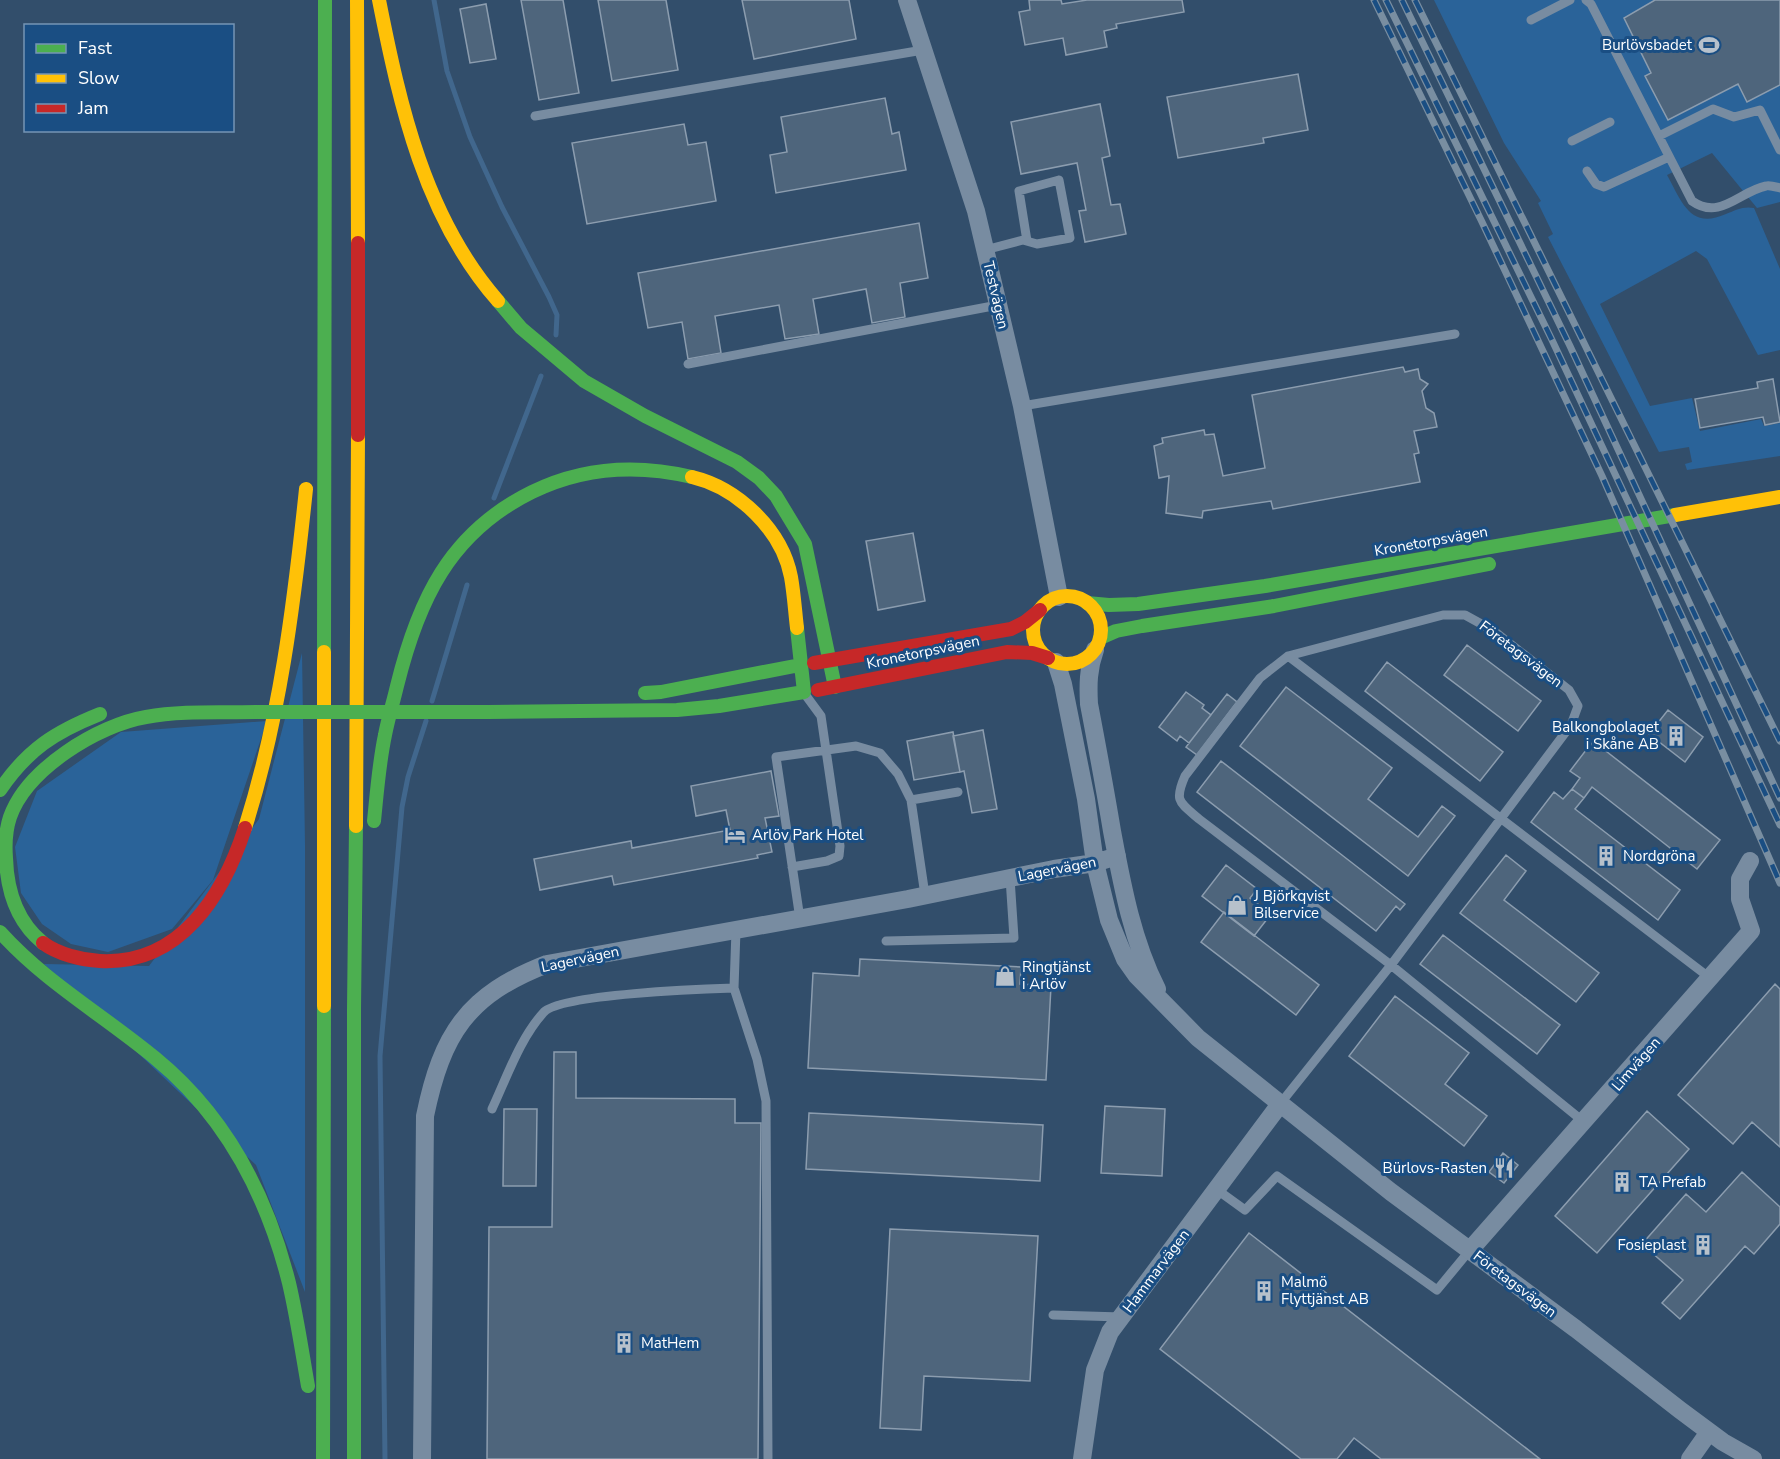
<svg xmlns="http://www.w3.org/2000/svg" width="1780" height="1459" font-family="'Nunito Sans',sans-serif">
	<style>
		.green { fill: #2a6399 }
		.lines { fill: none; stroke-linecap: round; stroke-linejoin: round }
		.stream { stroke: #41678d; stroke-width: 5 }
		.building { fill: #4e657c; stroke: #8c9daf; stroke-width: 1.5 }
		.lane { stroke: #788ca1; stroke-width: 9 }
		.street { stroke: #788ca1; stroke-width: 18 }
		.fast { stroke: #4caf50; stroke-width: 14 }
		.slow { stroke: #ffc107; stroke-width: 14 }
		.jam { stroke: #c62828; stroke-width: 14 }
		.rail-casing { stroke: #798ea1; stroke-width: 7 }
		.rail { stroke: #1a4e83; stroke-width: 4.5; stroke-dasharray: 14; stroke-linecap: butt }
		.fast-bridge { stroke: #4caf50; stroke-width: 14 }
		.labels { text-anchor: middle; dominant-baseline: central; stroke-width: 6; stroke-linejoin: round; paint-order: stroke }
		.poi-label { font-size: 15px; fill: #fff; stroke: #1a4e83; text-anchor: start }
		.street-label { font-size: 15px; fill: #fff; stroke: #1a4e83 }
	</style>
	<rect width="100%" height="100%" fill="#324e6b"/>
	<path class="green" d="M1434 0H1780V202L1757 208 1712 153 1667 175C1682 202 1690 230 1726 214 1736 210 1743 206 1754 208L1780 269V350L1758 355 1707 259 1696 251 1600 304 1650 406 1692 398 1700 431 1761 419 1764 426 1780 423V456L1687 470 1685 464 1692 462 1689 447 1659 452 1548 237 1553 234 1538 203 1541 201 1504 143Z
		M302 653 305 845V1292L256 1165 44 964 149 966 259 819Z
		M267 721 213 880 172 929 108 952 71 944 42 924 21 893 15 847 37 791 121 732Z"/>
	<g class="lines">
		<path class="stream" d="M434 0 447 71 470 137 502 207 549 297 557 315 556 335
			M494 498 541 376
			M432 701 467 585
			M385 1459 380 1056 402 807 408 777 426 721"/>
	</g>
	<path class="building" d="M521 0H563L579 93 539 100Z
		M598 0H666L678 70 612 81Z
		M742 0H849L856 39 754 59Z
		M1029 0H1061L1062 4 1087 0H1182L1184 12 1116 24 1117 28 1104 31 1107 47 1066 55 1063 38 1025 45 1019 12 1030 10Z
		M1655 0H1780V85L1747 102 1738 84 1668 120 1645 76 1651 73 1624 18Z
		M486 4 496 59 470 63 460 9Z
		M1298 74 1308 130 1263 138 1264 143 1178 158 1167 97Z
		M885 98 892 134 899 132 906 170 776 193 770 155 787 152 781 117Z
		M1100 104 1110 156 1102 158 1111 205 1120 204 1126 234 1085 242 1079 211 1086 210 1077 163 1021 174 1011 122Z
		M684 124 688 145 706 142 716 201 587 224 572 143Z
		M919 223 928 278 900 283 905 317 872 323 866 289 813 299 819 334 785 339 779 305 715 316 721 353 688 359 682 322 648 328 638 273Z
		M1403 367 1405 372 1418 369 1420 379 1428 384 1422 391 1426 408 1434 413 1437 427 1414 431 1419 453 1414 454 1420 482 1273 509 1271 501 1203 511 1202 518 1166 513 1169 476 1159 478 1154 446 1163 443 1162 438 1204 430 1205 435 1214 434 1223 476 1265 468 1252 395Z
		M1773 379 1780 422 1765 425 1763 417 1700 428 1695 399 1758 388 1757 382Z
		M913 533 925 601 878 610 866 541Z
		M1467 645 1541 701 1518 731 1444 675Z
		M1387 662 1503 752 1480 781 1365 691Z
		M1286 687 1392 768 1368 799 1418 837 1442 806 1455 816 1408 876 1240 746Z
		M1186 692 1204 705 1202 708 1211 715 1189 743 1180 736 1177 741 1159 727Z
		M1227 694 1237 702 1197 755 1186 747Z
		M1668 710 1703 737 1685 762 1649 734Z
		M983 730 997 809 972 813 964 771 960 772 953 736Z
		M953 732 960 772 914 780 907 741Z
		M1593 741 1720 840 1697 869 1592 787 1584 798 1572 789 1580 778 1570 771Z
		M1221 761 1405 904 1400 910 1396 906 1376 931 1197 792Z
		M771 771 779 816 765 818 772 852 757 855 758 858 614 885 612 876 540 890 534 859 631 841 632 848 730 830 726 810 696 816 691 786Z
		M1572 789 1584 798 1575 809 1680 890 1658 920 1531 822 1554 792 1563 799Z
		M1506 855 1526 871 1504 900 1599 973 1576 1002 1460 913Z
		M1226 865 1257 889 1250 898 1271 914 1254 936 1202 896Z
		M1224 912 1319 985 1296 1015 1201 942Z
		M1443 935 1560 1025 1537 1054 1420 964Z
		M860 959 1021 967 1020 984 1051 986 1046 1080 808 1068 813 973 859 976Z
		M1775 984 1780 989V1147L1752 1122 1733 1144 1678 1095Z
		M1395 996 1469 1053 1445 1084 1487 1116 1464 1146 1349 1056Z
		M554 1052H576V1098L735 1099V1123H761L758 1459H487L489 1227H552Z
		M1105 1106 1165 1109 1162 1176 1101 1173Z
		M504 1109H537L536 1186H503Z
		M1647 1111 1689 1149 1597 1253 1555 1216Z
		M809 1113 1043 1125 1040 1181 806 1169Z
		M1503 1153 1518 1165 1504 1183 1489 1172Z
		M1742 1172 1780 1207V1224L1754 1254 1745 1246 1680 1319 1662 1303 1683 1280 1642 1244 1686 1194 1706 1212Z
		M890 1229 1038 1236 1030 1381 924 1376 921 1430 880 1428Z
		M1249 1233 1540 1459H1381L1354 1438 1337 1459H1301L1160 1349Z"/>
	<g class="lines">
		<path class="lane" d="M1586 0 1591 4 1692 201C1720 221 1740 191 1766 186 1770 185 1776 187 1780 188
			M1531 20 1570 0
			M535 116 923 50
			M1659 136 1713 109 1734 117 1760 110 1780 150
			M1572 141 1610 122
			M1587 171 1596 184 1604 187 1669 157
			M985 250 1023 240 1037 244 1070 238 1059 180 1019 191 1027 241
			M688 364 998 305
			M1022 406 1455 334
			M1288 656 1710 978
			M911 800 958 792
			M792 867 827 861 839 856 840 846 821 716 807 697
			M800 919 776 757 856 746 880 753 898 774 911 800 925 895
			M736 930 734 988 757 1059 766 1101 768 1459
			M886 941 1014 938 1010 878
			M1280 1104 1391 965 1571 725 1578 706 1569 690 1494 631 1465 615H1443L1288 656 1260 678 1185 776C1174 801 1179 802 1199 819L1391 965 1584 1122
			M492 1109C507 1077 520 1038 544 1012 562 994 703 989 734 988
			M1216 1189 1245 1210 1277 1176 1437 1290 1470 1250
			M1053 1315 1122 1317"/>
		<path class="street" d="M907 0 976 211 1022 406 1059 597
			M1095 650C1088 669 1088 685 1089 704 1097 746 1105 789 1112 831 1122 884 1132 940 1157 989
			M1056 662 1063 684 1086 799 1095 863 1109 920 1125 959 1137 976 1198 1038 1391 1192 1576 1329 1680 1410 1723 1442 1753 1459
			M1470 1250 1751 931 1740 899V879L1750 861
			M422 1459 425 1116C442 1034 467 995 547 964L908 899 1054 869 1095 863 1117 856
			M1082 1459 1095 1370 1110 1332 1280 1104
			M1690 1459 1709 1432"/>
		<path class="fast" d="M498 301 521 328 584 381 645 416 737 462 759 478 776 496 805 544 835 687
			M1087 603 1109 605 1138 604 1265 586 1675 515
			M1100 638 1116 631 1142 626 1274 606 1489 564
			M324 652 325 0
			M645 693 661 692 800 665
			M488 712 677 710 719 706 804 692 797 628
			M0 790C28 749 55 732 100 714
			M374 821C377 792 379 763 385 735 388 719 393 703 397 686 418 601 449 533 532 492 583 467 637 464 692 477
			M0 932C45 982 103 1015 155 1058 226 1116 267 1195 289 1283 297 1317 302 1352 308 1386
			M43 943C16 921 7 891 6 858 5 845 6 829 10 817 27 769 98 725 146 717 183 710 222 713 260 712
			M323 1459 324 1006
			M354 1459V1009L356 826"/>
		<path class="slow" d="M357 0 358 243
			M379 0C400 106 425 218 498 301
			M692 477C738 488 782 530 791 577 794 594 795 611 797 628
			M1675 515 1780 497
			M1033 630a34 34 0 1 1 68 0a34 34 0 1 1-68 0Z
			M356 826 358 435
			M245 828C280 718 294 604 306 489
			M324 1006V652"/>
		<path class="jam" d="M358 243V435
			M814 663 1011 629 1025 622 1040 610
			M818 690 1007 652 1032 653 1048 658
			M43 943C58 954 81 960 100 961 180 965 223 896 245 828"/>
		<g class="rail-casing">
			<path id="rail" d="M1374 0 1482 222 1602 476 1780 883
				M1386 0 1552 340 1780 825
				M1402 0 1570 346 1780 798
				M1415 0 1780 741"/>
		</g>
		<use href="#rail" class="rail"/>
		<path class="fast-bridge" d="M260 712H488"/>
	</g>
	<defs>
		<g id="stadium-bare" transform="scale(1.62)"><path d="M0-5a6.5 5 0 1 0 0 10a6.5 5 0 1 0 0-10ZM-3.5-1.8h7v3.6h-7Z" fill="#b7c1cb" stroke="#1a4e83" stroke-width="2.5" paint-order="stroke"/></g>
		<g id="building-bare" transform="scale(1.62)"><path d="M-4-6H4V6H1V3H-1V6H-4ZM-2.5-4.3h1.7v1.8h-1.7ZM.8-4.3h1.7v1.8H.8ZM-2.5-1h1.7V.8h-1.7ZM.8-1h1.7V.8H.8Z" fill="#b7c1cb" stroke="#1a4e83" stroke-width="2.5" paint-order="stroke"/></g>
		<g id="hotel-bare" transform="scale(1.62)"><path d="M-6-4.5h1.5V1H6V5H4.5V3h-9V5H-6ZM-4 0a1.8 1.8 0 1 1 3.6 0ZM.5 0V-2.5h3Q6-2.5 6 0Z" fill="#b7c1cb" stroke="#1a4e83" stroke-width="2.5" paint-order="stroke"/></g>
		<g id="shop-bare" transform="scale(1.62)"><path d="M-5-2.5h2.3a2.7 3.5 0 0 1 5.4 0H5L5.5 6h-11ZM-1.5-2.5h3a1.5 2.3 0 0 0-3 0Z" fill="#b7c1cb" stroke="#1a4e83" stroke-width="2.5" paint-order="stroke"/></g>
		<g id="restaurant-bare" transform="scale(1.62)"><path d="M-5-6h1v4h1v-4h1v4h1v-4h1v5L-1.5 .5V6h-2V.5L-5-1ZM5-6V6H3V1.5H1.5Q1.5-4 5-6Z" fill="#b7c1cb" stroke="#1a4e83" stroke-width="2.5" paint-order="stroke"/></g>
	</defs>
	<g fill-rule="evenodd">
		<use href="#stadium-bare" x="1709" y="45"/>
		<use href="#building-bare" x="1676" y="736"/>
		<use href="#hotel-bare" x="735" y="835"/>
		<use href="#building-bare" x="1606" y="856"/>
		<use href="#shop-bare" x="1237" y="905"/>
		<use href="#shop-bare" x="1005" y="976"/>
		<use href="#restaurant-bare" x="1504" y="1168"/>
		<use href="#building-bare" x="1622" y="1182"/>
		<use href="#building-bare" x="1703" y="1245"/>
		<use href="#building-bare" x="1264" y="1291"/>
		<use href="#building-bare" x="624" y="1343"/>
	</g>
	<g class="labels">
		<g class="poi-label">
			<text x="1692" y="45" text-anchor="end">Burlövsbadet</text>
			<text x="1659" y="727" text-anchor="end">Balkongbolaget<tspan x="1659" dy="17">i Skåne AB</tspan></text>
			<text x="752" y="835">Arlöv Park Hotel</text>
			<text x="1623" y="856">Nordgröna</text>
			<text x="1254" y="896">J Björkqvist<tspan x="1254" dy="17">Bilservice</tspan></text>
			<text x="1022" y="967">Ringtjänst<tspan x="1022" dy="17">i Arlöv</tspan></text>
			<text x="1487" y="1168" text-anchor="end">Bürlovs-Rasten</text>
			<text x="1639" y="1182">TA Prefab</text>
			<text x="1686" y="1245" text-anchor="end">Fosieplast</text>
			<text x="1281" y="1282">Malmö<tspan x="1281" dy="17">Flyttjänst AB</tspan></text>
			<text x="641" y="1343">MatHem</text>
		</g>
		<g class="street-label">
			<text transform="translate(996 295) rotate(77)">Testvägen</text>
			<text transform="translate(1431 541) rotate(-10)">Kronetorpsvägen</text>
			<text transform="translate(923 652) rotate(-12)">Kronetorpsvägen</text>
			<text transform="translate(1521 654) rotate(37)">Företagsvägen</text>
			<text transform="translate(1057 869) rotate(-11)">Lagervägen</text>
			<text transform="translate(580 959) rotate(-12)">Lagervägen</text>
			<text transform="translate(1636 1064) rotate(-49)">Limvägen</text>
			<text transform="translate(1156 1271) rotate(-53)">Hammarvägen</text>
			<text transform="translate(1515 1284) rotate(37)">Företagsvägen</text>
		</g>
	</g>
	<rect x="24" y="24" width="210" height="108" fill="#1a4e83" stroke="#7695b5" stroke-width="1.5"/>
	<rect x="36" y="44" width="30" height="9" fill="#4caf50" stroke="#7695b5" stroke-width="1.5"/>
	<text x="78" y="54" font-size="18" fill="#ffffff">Fast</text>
	<rect x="36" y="74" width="30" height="9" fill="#ffc107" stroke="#7695b5" stroke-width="1.5"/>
	<text x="78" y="84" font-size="18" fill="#ffffff">Slow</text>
	<rect x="36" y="104" width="30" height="9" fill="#c62828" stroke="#7695b5" stroke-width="1.5"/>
	<text x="78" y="114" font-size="18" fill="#ffffff">Jam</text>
</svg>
